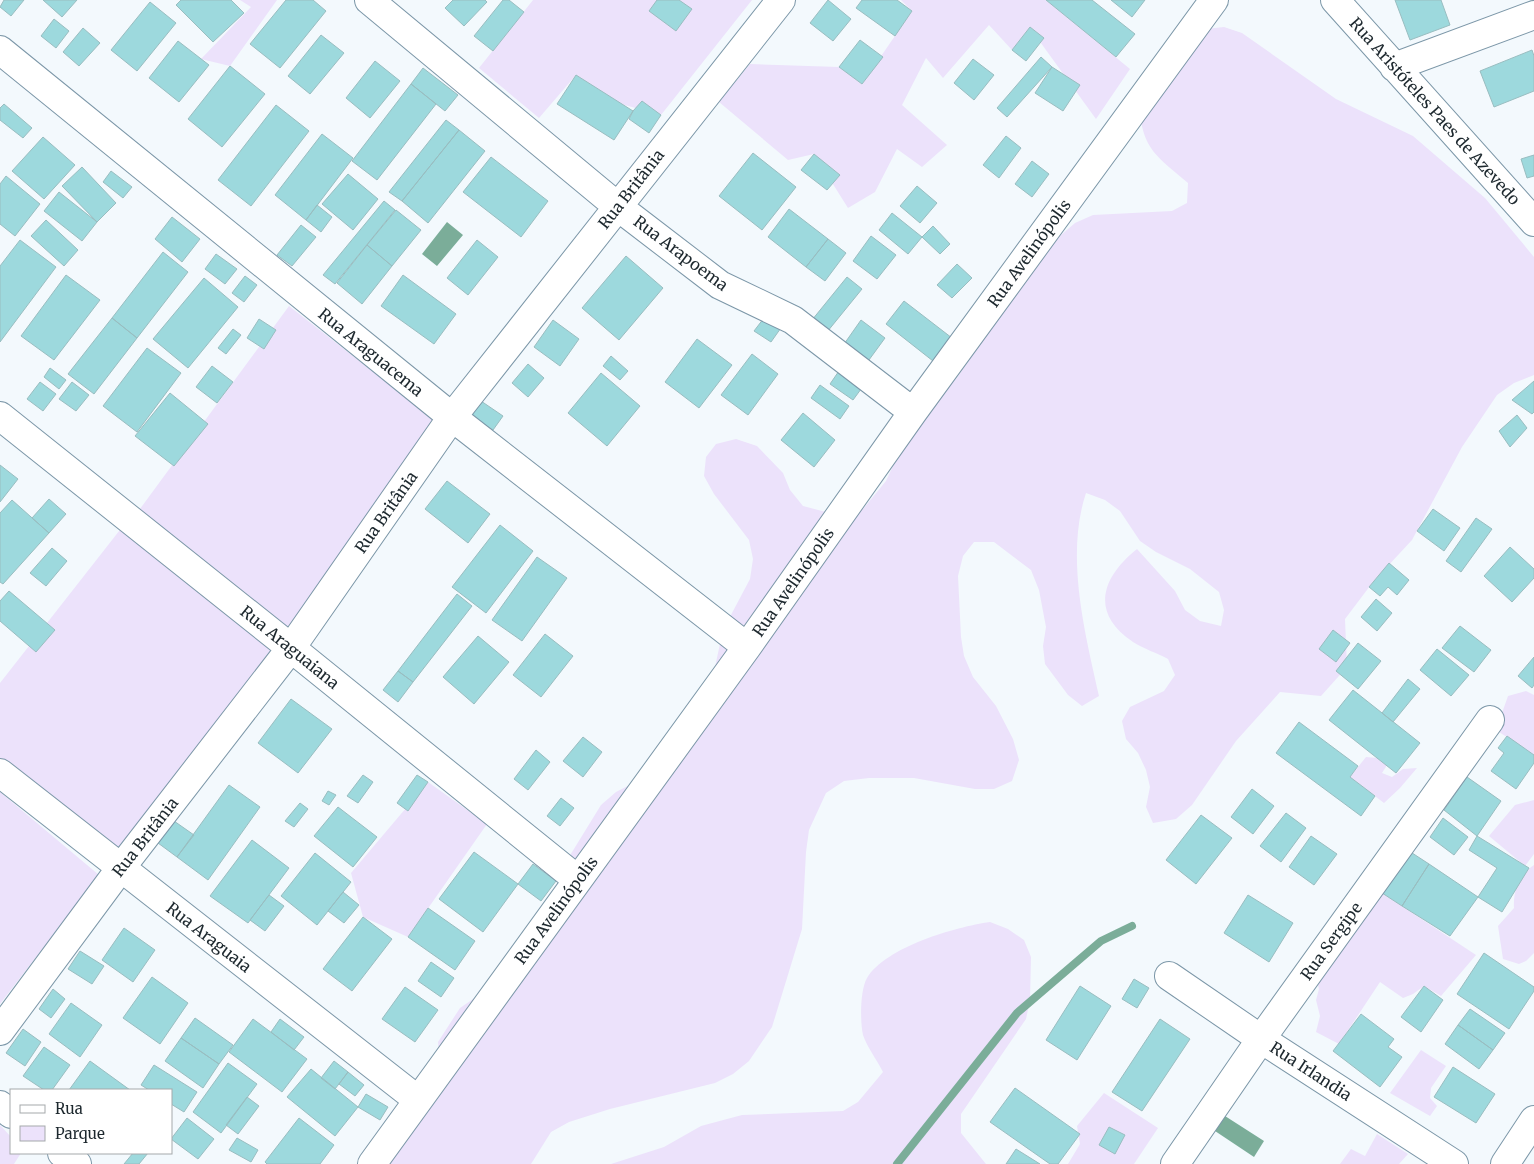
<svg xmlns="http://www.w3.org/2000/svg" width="1534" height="1164" font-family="Merriweather,serif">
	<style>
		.green { fill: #ece2fb }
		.water { fill: #7bad99 }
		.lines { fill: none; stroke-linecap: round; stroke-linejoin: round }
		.stream { stroke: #7bad99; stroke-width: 8 }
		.building { fill: #9dd9dd; stroke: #99bdc0 }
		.minor-casing { stroke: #7c97a8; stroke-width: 30 }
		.minor { stroke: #fff; stroke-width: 28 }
		.labels { text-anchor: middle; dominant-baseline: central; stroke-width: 5; stroke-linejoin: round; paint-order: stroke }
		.street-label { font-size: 16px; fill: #1d282e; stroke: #fff }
	</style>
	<rect width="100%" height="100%" fill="#f3f9fd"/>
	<path class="green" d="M240 0H277L230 66 201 59 251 7Z
		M533 0H752L661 115 621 104 576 75 539 118 479 68Z
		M901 0H1046L1130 69 1096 119 1030 28 1012 50 989 25 943 78 926 58 902 105 947 145 922 167 897 149 875 192 848 208 814 154 788 160 719 102 750 64 839 67 862 84 912 11Z
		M1224 27 1242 33 1336 99 1413 136 1485 198 1534 257V375L1514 383 1497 395 1462 447 1412 540 1373 582 1345 619 1347 667 1321 696 1280 692 1236 741 1192 805 1176 819 1153 823 1146 807 1150 787 1146 770 1138 753 1126 739 1122 721 1130 707 1164 691 1175 675 1168 659C1157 653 1144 649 1133 642 1090 613 1101 578 1137 549L1175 591 1185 610 1200 621 1221 626 1224 610 1219 592 1190 569 1156 552 1140 541 1120 511 1105 500 1086 493C1065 556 1085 633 1099 696L1082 706 1068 695 1045 664 1043 646 1046 627 1039 590 1031 570 994 542H974L963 556 958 576 961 637 964 656 973 677 996 706 1013 739 1019 760 1012 781 994 789H975L914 778H869L844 781 826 793 809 830 806 852 802 929 772 1027 749 1061 733 1074 715 1083 610 1109 569 1122 551 1132 531 1164H366L440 1063 438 1042 460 1008 508 975 551 914 569 857 601 805 616 792 649 775 710 690 723 630 750 579 753 559 749 540 714 494 704 476 706 457 716 444 736 439 757 446 783 473 790 490 803 506 841 516 863 509 886 481 893 466 897 447 918 418 956 379 979 346 992 315 1046 248 1075 223 1093 215 1172 211 1187 203 1188 183C1159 158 1141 149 1140 107L1206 29Z
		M289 306 436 421 285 631 137 513Z
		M123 526 274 647 119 851 0 760V683Z
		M1526 691 1534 695V755L1496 730 1508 696Z
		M1378 752 1389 762 1382 773 1392 777 1403 769 1417 768 1400 788 1384 803 1350 777 1366 757 1377 758Z
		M428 782 487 824 408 937 363 917 351 873Z
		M0 792 99 875 0 1004Z
		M1534 800V854L1525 866 1489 836 1515 805Z
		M1534 865V953L1526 961 1519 964 1503 959 1498 926 1514 908C1513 890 1519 875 1534 865Z
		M1379 891 1476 955 1441 996 1424 986 1413 994 1403 998 1380 982 1339 1044 1316 1032 1320 1016 1316 1000 1319 989 1315 974Z
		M990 922 1008 929 1024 940 1031 957 1030 1000 1026 1019 961 1114V1133L986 1164H611L664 1147 701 1126 742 1115 843 1111 858 1102 883 1072C877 1060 867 1047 863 1035 860 1022 860 990 867 978 886 947 955 927 990 922Z
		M1421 1050 1446 1066 1431 1088 1430 1098 1437 1106 1430 1116 1390 1093Z
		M1104 1093 1158 1128 1134 1164H1068L1080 1144 1077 1126Z
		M0 1125 11 1137V1153H21L14 1164H0Z
		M1377 1134 1408 1154 1399 1164H1340L1351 1149 1365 1156Z"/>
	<path class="water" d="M447 222 463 235 437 266 422 254Z
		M1225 1116 1264 1141 1254 1157 1215 1131Z"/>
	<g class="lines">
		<path class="stream" d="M897 1164 1017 1013 1101 941 1132 926"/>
	</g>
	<path class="building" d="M4 0H24L11 16 0 7Z
		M43 0H77L62 17Z
		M181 0H231L244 13 213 42 176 5Z
		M286 0H313L326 11 280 68 250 44Z
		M453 0H485L487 2 464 26 445 8Z
		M503 0H509L524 12 493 51 474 36Z
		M657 0H679L692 9 676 31 649 11Z
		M828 0 851 19 833 41 810 23Z
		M862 0H897L912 11 895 36 856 8Z
		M1046 0H1092L1135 34 1116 57Z
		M1111 0H1145L1132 17Z
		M1395 0H1441L1450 25 1410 40Z
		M150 2 176 23 137 71 111 50Z
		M54 19 69 31 56 48 41 36Z
		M1030 27 1044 38 1026 61 1012 50Z
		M83 28 100 43 79 66 63 52Z
		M321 35 344 53 310 94 288 76Z
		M860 40 883 57 862 84 839 67Z
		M178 41 209 65 179 102 149 78Z
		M1532 50 1534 56V91L1494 107 1480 71Z
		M1041 57 1052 67 1007 117 997 108Z
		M973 59 994 75 974 100 954 83Z
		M375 61 400 81 370 118 346 98Z
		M230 66 265 94 222 147 188 119Z
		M1052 67 1080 85 1063 111 1035 93Z
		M423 68 458 95 445 111 411 84Z
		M576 75 633 111 614 140 557 104Z
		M411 84 436 104 377 180 352 161Z
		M642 101 661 115 649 133 629 119 633 111Z
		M4 104 32 128 23 138 0 120V108Z
		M276 105 309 131 251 206 218 180Z
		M446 120 459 130 402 201 389 192Z
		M459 130 485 151 428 223 402 201Z
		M322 134 353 158 306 220 275 195Z
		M1006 136 1021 148 999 178 983 165Z
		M43 137 75 165 44 199 12 171Z
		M753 153 796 187 762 230 719 196Z
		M814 154 840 175 827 190 801 170Z
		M1534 155V176L1527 178 1521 159Z
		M491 157 548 201 521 237 463 192Z
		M1032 161 1049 174 1032 197 1015 184Z
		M82 167 116 203 97 222 62 186Z
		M111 171 132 187 123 198 103 182Z
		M348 174 378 199 353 230 322 204Z
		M6 176 40 204 15 236 0 224V184Z
		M917 186 937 203 920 223 900 206Z
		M59 192 97 222 82 241 44 211Z
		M384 201 395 210 335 284 323 275Z
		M317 205 332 217 321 232 306 220Z
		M789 209 828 239 806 267 768 237Z
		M396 210 421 230 392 266 367 245Z
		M892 213 922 237 908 254 879 230Z
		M172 217 200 239 182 262 155 239Z
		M46 220 78 250 64 266 31 236Z
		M301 225 316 237 292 266 277 255Z
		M933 226 950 244 940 254 922 237Z
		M871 236 896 255 877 279 853 261Z
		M828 239 846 253 825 281 806 267Z
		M20 240 56 267 0 342V266Z
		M477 240 498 257 468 295 447 278Z
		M367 245 392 266 362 304 337 283Z
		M163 252 188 272 137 338 112 318Z
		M216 254 237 269 225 284 205 269Z
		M626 256 663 288 619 340 582 308Z
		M957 264 972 278 952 298 937 285Z
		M66 275 100 300 54 360 21 336Z
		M403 275 456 314 434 344 381 306Z
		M245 276 257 285 244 302 232 293Z
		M847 277 862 289 827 332 812 320Z
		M204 278 238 307 188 368 153 339Z
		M904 301 952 338 933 361 886 324Z
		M767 314 783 325 771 342 754 331Z
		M112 318 137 338 94 394 68 374Z
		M259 319 276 330 264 349 247 338Z
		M553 320 579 339 560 366 534 347Z
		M861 320 885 338 866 364 842 347Z
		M233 329 241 335 226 354 218 348Z
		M697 339 732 365 699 408 665 382Z
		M147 348 181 373 137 432 103 406Z
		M752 354 778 374 748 415 721 395Z
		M611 356 628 371 620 380 603 366Z
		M528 364 544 378 528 397 512 383Z
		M212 366 233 382 217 403 196 387Z
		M50 368 66 380 59 389 44 377Z
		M841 368 864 385 853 400 830 384Z
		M601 373 640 406 607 446 568 413Z
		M1534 381V412L1532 414 1512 400Z
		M40 382 56 394 43 411 27 399Z
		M72 382 89 395 76 411 59 399Z
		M820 385 849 406 840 419 811 398Z
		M170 393 208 424 174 466 135 436Z
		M481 401 503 416 493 430 471 416Z
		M803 413 835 440 814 467 781 440Z
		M1517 415 1527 428 1510 447 1499 431Z
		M0 465 18 479 0 502Z
		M447 481 490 514 468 543 425 509Z
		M49 499 66 514 49 533 32 518Z
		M12 500 49 533 3 584 0 582V513Z
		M1433 509 1460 528 1444 551 1417 531Z
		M1476 518 1492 529 1461 572 1446 561Z
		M500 525 533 551 486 613 452 587Z
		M1510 547 1534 569V578L1512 602 1484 576Z
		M52 548 67 561 46 586 30 573Z
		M537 557 567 578 522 641 492 620Z
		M1389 563 1409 580 1397 595 1388 587 1380 596 1369 587Z
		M9 591 55 630 36 652 0 621V601Z
		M457 594 472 606 413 682 398 671Z
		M1376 599 1392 613 1377 631 1361 617Z
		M1460 626 1491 650 1474 672 1442 648Z
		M1333 630 1350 643 1336 662 1319 649Z
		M545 634 573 656 541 697 513 675Z
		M478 636 509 662 474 704 443 677Z
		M1358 643 1381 661 1358 689 1336 671Z
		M1437 649 1469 675 1451 696 1420 670Z
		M1534 657V685L1532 688 1518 676Z
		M398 671 413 682 398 702 383 690Z
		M1408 679 1420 689 1393 722 1382 713Z
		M1353 690 1420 743 1396 773 1329 720Z
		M291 699 332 729 298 773 258 743Z
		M1299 722 1358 766 1350 777 1375 796 1361 816 1276 753Z
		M1507 736 1534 755V763L1516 789 1491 771 1504 753 1498 748Z
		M583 737 602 752 583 777 563 761Z
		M536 750 550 762 528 790 514 779Z
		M363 775 373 782 358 803 347 796Z
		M417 775 428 782 408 811 397 803Z
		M1467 777 1501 801 1477 836 1444 810Z
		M229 785 260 807 208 880 177 857Z
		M1252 789 1274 806 1253 834 1231 817Z
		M328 791 336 795 329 805 322 801Z
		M561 798 574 808 560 826 547 816Z
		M300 803 308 809 294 827 285 821Z
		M338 807 377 837 353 867 314 836Z
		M1286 813 1306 828 1281 862 1260 846Z
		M1201 815 1232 838 1196 884 1166 860Z
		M1443 818 1468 837 1454 855 1430 837Z
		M174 821 194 835 177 857 158 843Z
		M1311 836 1337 854 1314 885 1289 867Z
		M1477 836 1529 868 1502 912 1478 897 1497 868 1469 850Z
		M252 840 289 868 248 923 210 896Z
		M1406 849 1429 864 1402 906 1379 891Z
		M474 852 518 884 483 932 439 899Z
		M315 853 351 882 317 925 281 896Z
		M533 864 556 881 541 901 518 884Z
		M1429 864 1478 897 1450 936 1402 906Z
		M343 892 359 905 344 923 328 911Z
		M269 895 284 906 265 931 250 920Z
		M1248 895 1293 923 1269 962 1224 933Z
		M428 908 475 941 455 970 408 937Z
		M363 917 392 939 352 991 323 969Z
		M124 928 155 950 133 982 102 960Z
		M80 951 104 966 92 984 68 969Z
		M1484 953 1534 987V991L1509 1029 1457 994Z
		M431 962 454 978 441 997 418 981Z
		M152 977 188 1003 160 1044 123 1018Z
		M1134 979 1149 988 1137 1008 1122 999Z
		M1080 986 1111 1006 1077 1060 1046 1040Z
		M1424 986 1443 1000 1421 1032 1401 1017Z
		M405 987 438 1010 415 1042 382 1019Z
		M53 989 65 999 51 1018 39 1009Z
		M71 1003 102 1025 80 1057 49 1034Z
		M1470 1009 1505 1033 1493 1050 1458 1025Z
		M1361 1014 1394 1039 1388 1047 1402 1057 1380 1087 1333 1051Z
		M195 1018 233 1045 219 1064 181 1038Z
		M253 1019 307 1059 282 1092 229 1052Z
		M280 1019 304 1037 294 1050 271 1032Z
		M1160 1019 1190 1039 1142 1111 1112 1092Z
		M1458 1025 1493 1050 1479 1069 1445 1044Z
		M23 1029 41 1042 25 1066 6 1053Z
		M181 1038 219 1064 203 1088 165 1061Z
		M44 1047 70 1065 52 1090H44L23 1076Z
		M90 1061 130 1090H69Z
		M334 1061 348 1072 335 1089 321 1078Z
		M228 1063 257 1084 221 1133 193 1112Z
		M154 1065 197 1092 184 1112 171 1104V1090H149L141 1085Z
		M1453 1067 1495 1094 1476 1123 1434 1097Z
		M311 1069 358 1107 335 1136 287 1097Z
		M348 1072 364 1085 355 1096 339 1084Z
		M1015 1088 1080 1134 1058 1164H1050L990 1122Z
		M366 1094 388 1107 380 1120 358 1107Z
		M247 1097 259 1106 238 1134 226 1125Z
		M187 1118 214 1139 198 1159 171 1139Z
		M299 1118 334 1145 320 1164H267L265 1162Z
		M1109 1127 1125 1135 1115 1154 1099 1145Z
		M237 1138 258 1150 251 1162 229 1150Z
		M1016 1149 1040 1164H1006Z
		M133 1153H148L139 1164H124Z"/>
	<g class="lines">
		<g class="minor-casing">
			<path id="minor" d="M369 0 617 206 720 285 793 320 913 412
				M1335 0 1534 222
				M0 50 452 417 747 647
				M1394 67 1534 15
				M0 416 291 648 578 880
				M0 773 418 1100
				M1169 976 1261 1039 1454 1164
				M0 1031 120 869 291 648 452 417 781 0
				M0 1105 11 1114
				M62 1153 77 1164
				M372 1164 747 647 913 412 1214 0
				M1175 1164 1261 1039 1490 720
				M1505 1164 1534 1120"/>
		</g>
		<use href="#minor" class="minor"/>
	</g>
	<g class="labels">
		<g class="street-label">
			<text transform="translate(1435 111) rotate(48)">Rua Aristóteles Paes de Azevedo</text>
			<text transform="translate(631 189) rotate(-52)">Rua Britânia</text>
			<text transform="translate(681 253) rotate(37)">Rua Arapoema</text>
			<text transform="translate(1029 253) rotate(-54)">Rua Avelinópolis</text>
			<text transform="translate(371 352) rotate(39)">Rua Araguacema</text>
			<text transform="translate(386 512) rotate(-55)">Rua Britânia</text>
			<text transform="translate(793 582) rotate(-55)">Rua Avelinópolis</text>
			<text transform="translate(290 647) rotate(39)">Rua Araguaiana</text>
			<text transform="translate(145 837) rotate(-52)">Rua Britânia</text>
			<text transform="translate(556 910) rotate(-54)">Rua Avelinópolis</text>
			<text transform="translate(209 937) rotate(38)">Rua Araguaia</text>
			<text transform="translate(1331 941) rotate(-54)">Rua Sergipe</text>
			<text transform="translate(1311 1071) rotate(33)">Rua Irlandia</text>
		</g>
	</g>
	<rect x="10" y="1089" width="162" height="65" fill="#ffffff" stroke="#a5a9ab"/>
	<rect x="20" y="1105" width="25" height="8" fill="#ffffff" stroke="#a5a9ab"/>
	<text x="55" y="1114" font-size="15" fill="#1d282e">Rua</text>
	<rect x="20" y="1126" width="25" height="15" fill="#ece2fb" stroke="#a5a9ab"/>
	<text x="55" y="1139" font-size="15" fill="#1d282e">Parque</text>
</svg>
